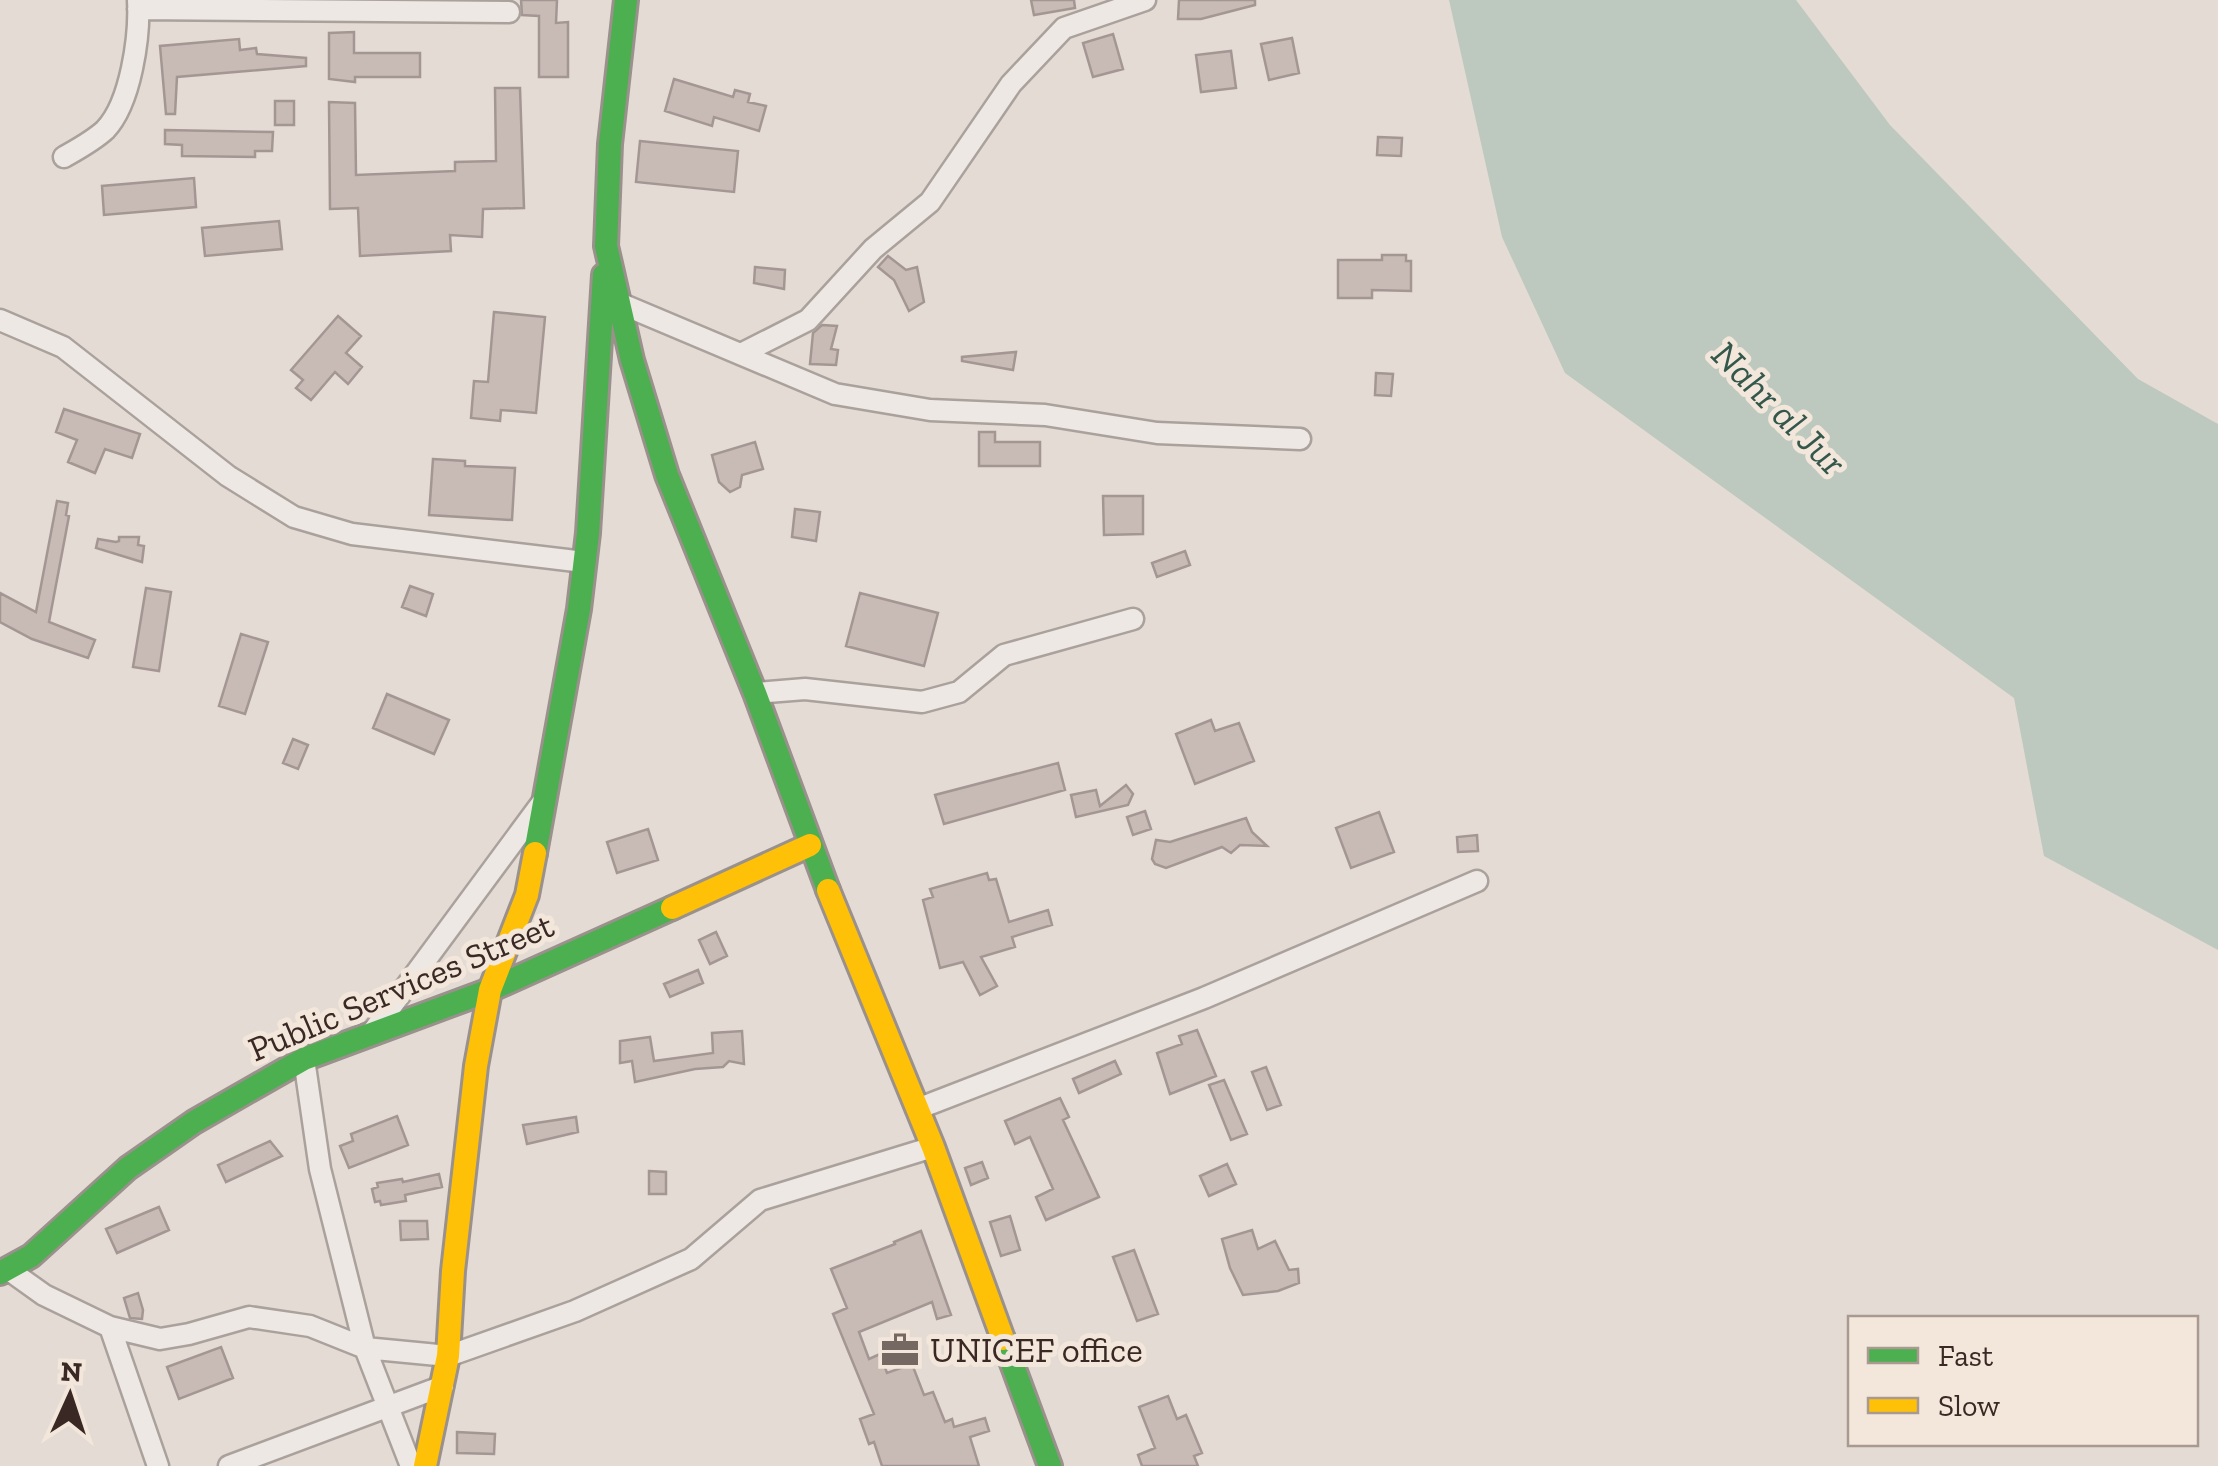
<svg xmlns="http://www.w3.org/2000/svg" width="2218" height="1466" font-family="'Zilla Slab',serif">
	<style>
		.water { fill: #bdc9be }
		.building { fill: #c8bab5; stroke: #a49793; stroke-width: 2.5 }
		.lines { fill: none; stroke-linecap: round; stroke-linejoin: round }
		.street-casing { stroke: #aaa19c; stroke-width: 25 }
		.fast-casing { stroke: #9a918c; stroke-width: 28 }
		.slow-casing { stroke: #9a918c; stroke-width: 28 }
		.street { stroke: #ede8e3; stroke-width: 20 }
		.fast { stroke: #4caf50; stroke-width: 22 }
		.slow { stroke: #ffc107; stroke-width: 22 }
		.labels { text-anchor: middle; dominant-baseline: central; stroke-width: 10; stroke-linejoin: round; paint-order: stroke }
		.street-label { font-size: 35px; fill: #392823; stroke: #f3e6db }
		.poi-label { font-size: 35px; fill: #392823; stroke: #f3e6db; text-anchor: start }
		.water-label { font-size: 38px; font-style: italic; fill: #34574c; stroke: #f3e6db }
	</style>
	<rect width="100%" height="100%" fill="#e4dbd4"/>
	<path class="water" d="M1449 0H1796L1890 125 2138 379 2218 424V950L2044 856 2014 698 1565 373 1502 237Z"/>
	<path class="building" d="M521 0H557L556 23 568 22V77H539V16L522 15Z
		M1031 0H1074L1075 8 1034 15Z
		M1179 0H1255V5L1201 19H1178Z
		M354 32V53H420V77H355V82L329 79V33Z
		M1113 34 1123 69 1093 77 1083 43Z
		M1292 38 1299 73 1269 80 1261 44Z
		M239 39 240 50 256 48 257 54 306 58V66L177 77 175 114H166L160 46Z
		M1231 51 1236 88 1201 92 1196 55Z
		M674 79 733 97 735 90 750 94 748 102 766 106 759 131 714 117 712 126 665 111Z
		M495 88H520L524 208 483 209 482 237 450 235 451 251 360 256 358 208 330 209 329 102 355 103 356 175 455 171V162L496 161Z
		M275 101H294V125H275Z
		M165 130 273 132 272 151H255V157L182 156V145L165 144Z
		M1378 137 1402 138 1401 156 1377 155Z
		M640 141 738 151 734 192 636 182Z
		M194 178 196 207 104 215 102 186Z
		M279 221 282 249 205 256 202 228Z
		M1382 255H1406V261H1411V291L1372 290V298H1338V260H1382Z
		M888 256 906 270 917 267 924 302 909 311 894 280 878 267Z
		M755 267 785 270 784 289 754 283Z
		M494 312 545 317 536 413 501 410 500 421 471 418 474 381 488 382Z
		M338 316 361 336 346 353 362 367 348 384 335 372 311 400 296 388 303 380 291 370Z
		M822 325 837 326 831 349 838 350 836 365 810 364 813 333Z
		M1016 352 1013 370 962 361V357Z
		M1376 373 1393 374 1391 396 1375 395Z
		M64 409 140 434 132 458 105 449 95 473 68 462 77 440 56 432Z
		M979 432H995V442H1040V466H979Z
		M755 442 763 469 742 475 740 487 730 492 719 482 712 455Z
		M433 459 465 461V466L515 468 512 520 429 515Z
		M1103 496H1143V534L1104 535Z
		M57 501 68 503 66 515 69 516 49 622 95 640 88 658 32 639 0 622V593L36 612Z
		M795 509 820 512 816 541 792 537Z
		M119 537H139L138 545 144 546 142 562 96 548 98 539 116 542 119 541Z
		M1185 551 1190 565 1157 577 1152 563Z
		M410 586 433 594 426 616 402 607Z
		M146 588 171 592 159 671 133 667Z
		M860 593 938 613 924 666 846 646Z
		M241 634 268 642 245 714 219 706Z
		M387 694 449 720 434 754 373 728Z
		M1211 720 1215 731 1239 723 1254 761 1195 784 1176 734Z
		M293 739 308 745 298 769 283 763Z
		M1058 763 1065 790 944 824 935 795Z
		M1126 785 1133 794 1128 805 1076 817 1071 795 1096 790 1100 806Z
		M1145 811 1151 829 1133 835 1127 817Z
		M1379 812 1394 852 1351 868 1336 828Z
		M1246 818 1252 832 1267 846 1240 845 1231 853 1222 847 1166 868 1155 864 1152 859 1156 840 1170 842Z
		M648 829 658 860 617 873 607 842Z
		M1477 835 1478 851 1458 852 1457 837Z
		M987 873 989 880 996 879 1009 922 1048 910 1052 925 1012 937 1015 947 981 957 997 986 980 995 963 962 940 968 923 900 933 897 930 889Z
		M716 932 727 956 710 964 699 940Z
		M698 970 703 983 670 997 664 984Z
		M1197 1030 1216 1076 1170 1094 1157 1053 1182 1044 1179 1036Z
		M742 1031 744 1064 729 1061 723 1067 695 1069 635 1082 632 1061 620 1063V1041L650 1037 654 1061 713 1053 712 1033Z
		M1115 1061 1121 1074 1079 1093 1073 1079Z
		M1266 1067 1281 1105 1267 1110 1252 1072Z
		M1224 1080 1247 1134 1231 1140 1209 1085Z
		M1060 1098 1069 1117 1063 1120 1099 1197 1046 1220 1036 1197 1053 1189 1030 1137 1015 1144 1005 1121Z
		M397 1116 408 1145 349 1168 340 1146 353 1141 351 1134Z
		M576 1117 578 1132 527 1144 523 1125Z
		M270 1141 282 1156 226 1182 218 1165Z
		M982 1162 988 1178 971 1185 965 1168Z
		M1227 1164 1236 1184 1209 1196 1200 1176Z
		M649 1171 666 1172V1194H649Z
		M439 1174 442 1187 405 1195 406 1201 381 1205 380 1201 375 1202 372 1189 378 1187 377 1183 402 1179 403 1182Z
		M159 1207 169 1230 117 1253 106 1229Z
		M1010 1216 1020 1250 1001 1256 990 1222Z
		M400 1221H427L428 1239 401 1240Z
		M1252 1230 1258 1249 1275 1241 1289 1270 1298 1269 1299 1283 1278 1291 1243 1295 1230 1268 1222 1239Z
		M921 1231 951 1315 937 1319 932 1302 859 1332 869 1359 880 1354 887 1373 912 1364 924 1395 933 1392 945 1422 952 1419 954 1427 985 1418 989 1431 970 1437 979 1466H882L874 1442 869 1444 860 1419 874 1414 833 1314 847 1308 831 1269 895 1244 894 1242Z
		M1134 1250 1158 1314 1137 1321 1113 1257Z
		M138 1293 143 1310 142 1319 130 1318 124 1298Z
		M221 1347 233 1378 179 1399 167 1367Z
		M1168 1396 1177 1419 1186 1415 1202 1453 1194 1456 1198 1466H1142L1138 1455 1155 1448 1139 1407Z
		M457 1432 495 1434 494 1454 457 1453Z"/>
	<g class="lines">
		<g class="street-casing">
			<path id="street" d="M138 9 509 12
				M64 157C78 149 93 141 105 130 131 103 140 36 138 0
				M619 303 835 394 930 410 1045 415 1157 433 1300 439
				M0 320 63 347 228 476 294 517 352 534 584 562
				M741 354 808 320 873 249 930 202 1011 84 1064 28 1145 0
				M755 693 805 689 922 702 959 692 1004 655 1133 619
				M371 1034 541 804
				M304 1059 320 1169 365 1348 411 1466
				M917 1109 1204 998 1477 881
				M9 1270 44 1295 110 1327 160 1339 189 1334 249 1317 310 1326 365 1348 448 1356 575 1311 691 1259 760 1200 933 1147
				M110 1327 158 1466
				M229 1466 443 1386"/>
		</g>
		<g class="fast-casing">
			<path id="fast" d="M626 0 610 144 606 246 632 360 667 475 755 693 828 890
				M535 853 579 609 588 533 604 275
				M0 1273 31 1256 128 1168 194 1122 304 1059 490 990 672 908
				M1003 1339 1050 1466"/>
		</g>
		<g class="slow-casing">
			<path id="slow" d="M828 890 933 1147 1003 1339
				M672 908 810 845
				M425 1466 448 1356 453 1271 476 1066 490 990 527 895 535 853"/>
		</g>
		<use href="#street" class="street"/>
		<use href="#fast" class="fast"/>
		<use href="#slow" class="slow"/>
	</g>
	<defs>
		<g id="office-bare" transform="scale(3)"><path d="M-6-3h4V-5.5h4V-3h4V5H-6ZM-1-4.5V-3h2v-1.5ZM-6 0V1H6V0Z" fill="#756761" stroke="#f3e6db" stroke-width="2.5" paint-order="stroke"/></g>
	</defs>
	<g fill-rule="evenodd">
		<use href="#office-bare" x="900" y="1350"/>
	</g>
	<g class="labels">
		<g class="street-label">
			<text transform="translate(401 987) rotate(-23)">Public Services Street</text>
		</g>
		<g class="poi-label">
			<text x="930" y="1350">UNICEF office</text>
		</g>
		<g class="water-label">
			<text transform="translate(1779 408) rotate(45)">Nahr al Jur</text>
		</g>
	</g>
	<rect x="1848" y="1316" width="350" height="130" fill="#f3e6db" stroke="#a99a91" stroke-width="2.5"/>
	<rect x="1868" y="1348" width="50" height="15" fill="#4caf50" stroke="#a99a91" stroke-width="2.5"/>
	<text x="1938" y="1366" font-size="30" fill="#392823">Fast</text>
	<rect x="1868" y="1398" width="50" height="15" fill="#ffc107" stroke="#a99a91" stroke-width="2.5"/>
	<text x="1938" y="1416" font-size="30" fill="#392823">Slow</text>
	<g transform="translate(70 1396) rotate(3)" stroke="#f3e6db" stroke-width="8" paint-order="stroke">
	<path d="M0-8L18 38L0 25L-18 38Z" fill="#392823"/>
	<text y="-15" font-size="28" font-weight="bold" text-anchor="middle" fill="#392823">N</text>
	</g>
</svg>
